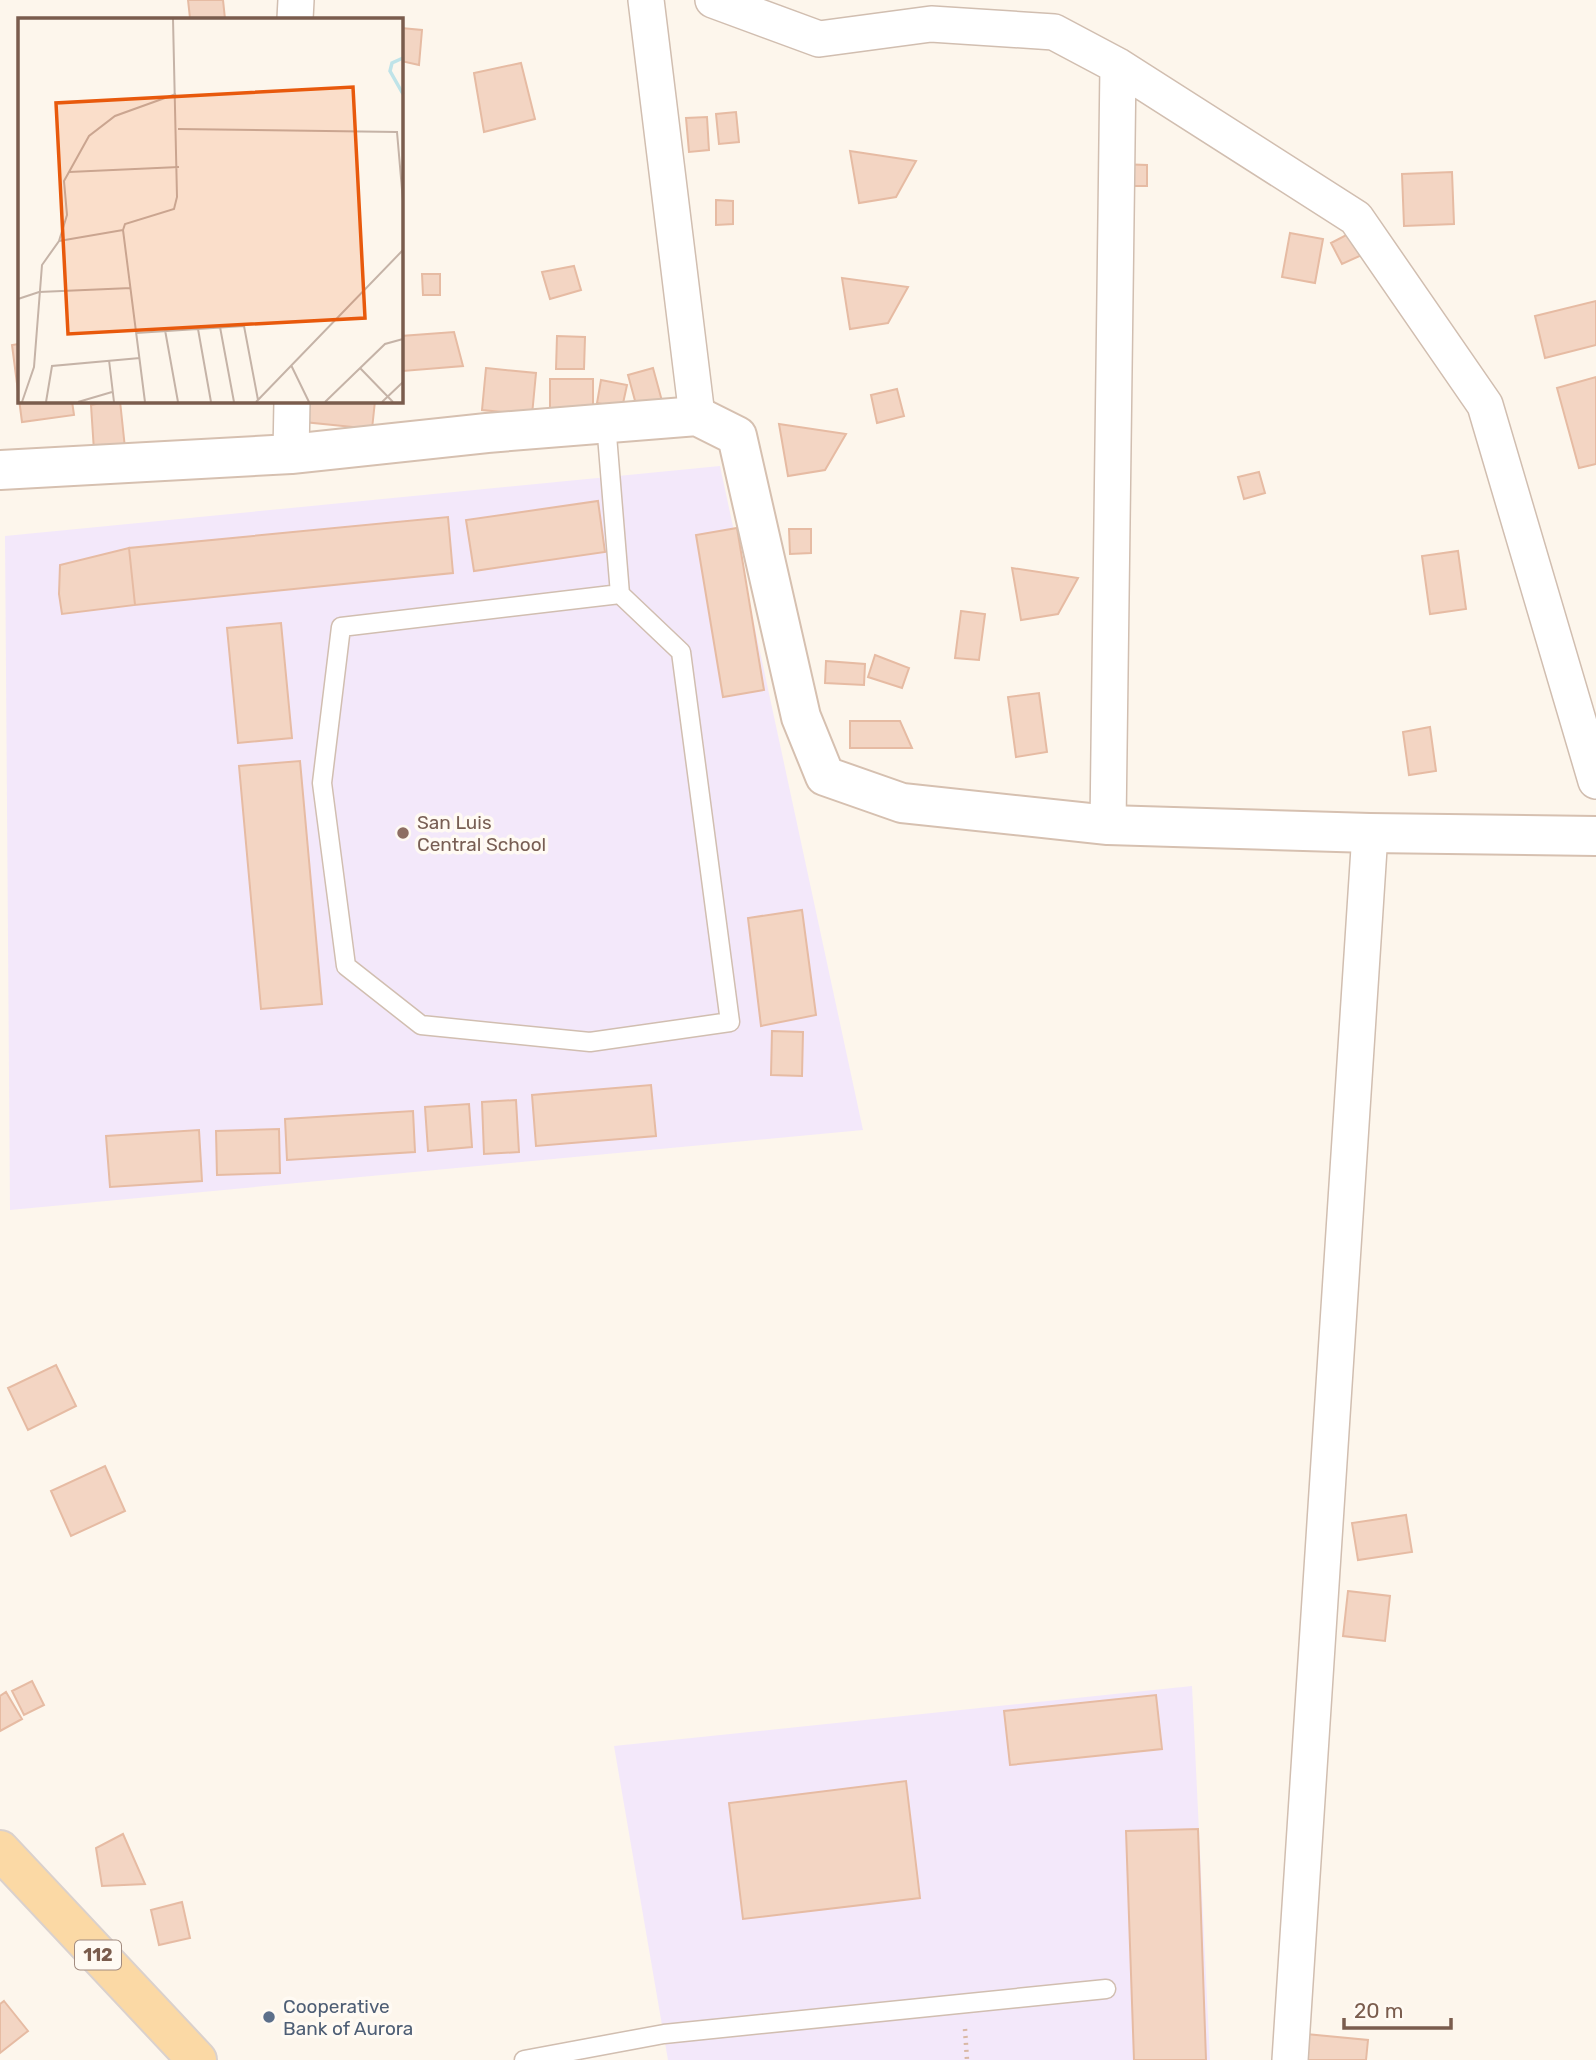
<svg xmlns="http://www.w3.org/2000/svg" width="1596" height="2060" font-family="Rubik,sans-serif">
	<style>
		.education { fill: #f3e8fa }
		.building { fill: #f3d5c3; stroke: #e6bba3; stroke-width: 2 }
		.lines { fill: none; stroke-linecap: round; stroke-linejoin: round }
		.lane-casing { stroke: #d1beb0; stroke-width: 21 }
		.street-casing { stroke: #d1beb0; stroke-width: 38 }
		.secondary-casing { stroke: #d6c0b0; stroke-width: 42 }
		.primary-casing { stroke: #dad1cd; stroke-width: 42 }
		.path { stroke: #d9b8a5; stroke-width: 4.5; stroke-dasharray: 2 5; stroke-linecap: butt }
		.lane { stroke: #fff; stroke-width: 18 }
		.street { stroke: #fff; stroke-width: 35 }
		.secondary { stroke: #fff; stroke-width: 38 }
		.primary { stroke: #fbd9a5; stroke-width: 38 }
		.education-dot { fill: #8d6e63; stroke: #fffaf3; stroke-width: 2.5 }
		.service-dot { fill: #5c6f8a; stroke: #fffaf3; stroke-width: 2.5 }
		.labels { text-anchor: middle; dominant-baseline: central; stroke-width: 7; stroke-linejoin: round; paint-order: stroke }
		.shield { fill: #fffaf3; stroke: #a28b7f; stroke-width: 2 }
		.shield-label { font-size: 18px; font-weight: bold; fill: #7a5c4d }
		.education-label { font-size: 19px; fill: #785e54; stroke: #fffaf3; text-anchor: start }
		.service-label { font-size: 19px; fill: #4e5e75; stroke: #fffaf3; text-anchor: start }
		.inset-river { fill: none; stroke: #bfe3e8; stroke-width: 3.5 }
		.inset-road { fill: none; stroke: #c5b3a7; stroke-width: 2 }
		.view { fill: #e8590c; fill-opacity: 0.15; stroke: #e8590c; stroke-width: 3.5 }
		.inset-edge { fill: none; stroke: #7a5c4d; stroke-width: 3.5 }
	</style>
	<rect width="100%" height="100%" fill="#fdf6ec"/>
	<path class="education" d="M720 466 863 1130 10 1210 5 536Z
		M1192 1686 1210 2060H668L614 1746Z"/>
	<path class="building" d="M188 0H223L225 19 190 18Z
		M401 28 422 30 419 65 401 61Z
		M521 63 535 119 484 132 474 73Z
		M736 112 739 142 719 144 716 114Z
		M707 117 709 150 689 152 686 118Z
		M850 151 916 161 896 197 859 203Z
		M1118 164 1147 165V186H1118Z
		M1452 172 1454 224 1404 226 1402 174Z
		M716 200 733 201V224L716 225Z
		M1352 232 1364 254 1342 264 1331 243Z
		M1290 233 1323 239 1315 283 1282 277Z
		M574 266 581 290 550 299 542 272Z
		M422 274H440V295H423Z
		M842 278 908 287 888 323 850 329Z
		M1596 301V345L1545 358 1535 316Z
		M454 332 463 366 403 371 401 336Z
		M557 336 585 337 584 369H556Z
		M19 344V401H72L74 415 22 422 12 345Z
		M486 368 536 373 532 415 482 410Z
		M653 368 662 401 637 408 628 375Z
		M1596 377V464L1579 468 1557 388Z
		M550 379H593V411H550Z
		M601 380 627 385 622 408 597 403Z
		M897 389 904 416 877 423 871 395Z
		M111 401H120L125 448 94 451 91 405Z
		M306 401H375L372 429 304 422Z
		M779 424 846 434 825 470 788 476Z
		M1259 472 1265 493 1244 499 1238 477Z
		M598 501 605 552 474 571 466 520Z
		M448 517 453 573 135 605 129 548Z
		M737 528 764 690 723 697 696 535Z
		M789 529H811V553L790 554Z
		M129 548 135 605 62 614 59 594 60 565Z
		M1458 551 1466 609 1430 614 1422 556Z
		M1012 568 1078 578 1058 614 1021 620Z
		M961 611 985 614 979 660 955 658Z
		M281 623 292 738 238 743 227 628Z
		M875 655 909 668 902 688 868 677Z
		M826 661 865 664 864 685 825 683Z
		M1039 693 1047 752 1016 757 1008 697Z
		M850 721H900L912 748H850Z
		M1430 727 1436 771 1409 775 1403 732Z
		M300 761 322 1004 261 1009 239 766Z
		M802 910 816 1015 761 1026 748 918Z
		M772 1031 803 1032 802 1076 771 1075Z
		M651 1085 656 1136 536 1146 532 1095Z
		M516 1100 519 1152 484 1154 482 1102Z
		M469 1104 472 1147 428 1151 425 1107Z
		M413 1111 415 1152 287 1160 285 1119Z
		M279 1129 280 1173 217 1175 216 1131Z
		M199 1130 202 1181 110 1187 106 1136Z
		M56 1365 76 1406 28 1430 8 1388Z
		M105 1466 125 1511 71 1536 51 1491Z
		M1406 1515 1412 1552 1358 1560 1352 1523Z
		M1348 1591 1390 1596 1385 1641 1343 1636Z
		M32 1681 44 1705 24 1715 12 1691Z
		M6 1692 22 1719 0 1731V1696Z
		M1156 1695 1162 1749 1010 1765 1004 1711Z
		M906 1781 920 1898 743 1919 729 1803Z
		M1198 1829 1206 2060H1134L1126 1831Z
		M123 1834 145 1884 102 1886 96 1848Z
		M182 1902 190 1938 159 1945 151 1910Z
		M4 2001 28 2031 0 2053V2004Z
		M1306 2034 1368 2040 1366 2060H1303Z"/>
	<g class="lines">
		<g class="lane-casing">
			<path id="lane" d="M606 423 620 594 681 652 730 1022 590 1042 421 1025 346 966 322 783 341 627 620 594
				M524 2060 664 2034 1106 1989"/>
		</g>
		<g class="street-casing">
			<path id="street" d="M646 0 697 416
				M713 0 819 39 931 24 1054 32 1118 66 1356 218 1485 405 1596 781
				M295 19 296 0
				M291 454 292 401
				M1108 825 1118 66
				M1290 2060 1370 833"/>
		</g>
		<g class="secondary-casing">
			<path id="secondary" d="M0 470 291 454 487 433 697 416 737 436 801 717 825 776 902 803 1108 825 1370 833 1596 836"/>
		</g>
		<g class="primary-casing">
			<path id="primary" d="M0 1850 197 2060"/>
		</g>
		<path class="path" d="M965 2029 967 2060"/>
		<use href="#lane" class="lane"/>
		<use href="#street" class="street"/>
		<use href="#secondary" class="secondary"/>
		<use href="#primary" class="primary"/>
	</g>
	<circle class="education-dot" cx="403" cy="833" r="7"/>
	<circle class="service-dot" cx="269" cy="2017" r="7"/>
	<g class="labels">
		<rect class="shield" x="75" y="1940.5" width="46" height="29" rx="5"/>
		<g class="shield-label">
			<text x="98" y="1955">112</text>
		</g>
		<g class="education-label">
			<text x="417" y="822">San Luis<tspan x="417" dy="22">Central School</tspan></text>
		</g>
		<g class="service-label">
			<text x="283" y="2006">Cooperative<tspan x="283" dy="22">Bank of Aurora</tspan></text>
		</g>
	</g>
	<g transform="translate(18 18)">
		<rect width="385" height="385" fill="#fdf6ec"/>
		<path class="inset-river" d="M385 40 374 45 372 53 385 76"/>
		<path class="inset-road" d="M160 111 379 114 385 183M51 154 161 149M41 223 105 212M0 281 21 274 113 270M202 309 216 384M180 311 193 384M147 312 160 384M118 315 226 308 240 382M91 342 96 384M273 347 291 384M342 350 375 384M4 384 16 349 24 247 41 223 49 197 46 163 71 118 97 98 158 76M28 384 34 348 122 340M60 384 94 374M127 384 105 212 107 206 156 191 159 179 155 1M238 384 385 232M307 384 367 326 385 321M364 384 385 364"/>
		<path class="view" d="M335 69 347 300 50 316 38 85Z"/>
		<rect width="385" height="385" class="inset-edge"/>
	</g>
	<path d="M1344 2018v10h107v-10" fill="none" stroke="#7a5c4d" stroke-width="3.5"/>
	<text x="1354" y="2018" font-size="21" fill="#7a5c4d" stroke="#fffaf3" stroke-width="5" paint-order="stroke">20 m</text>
</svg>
